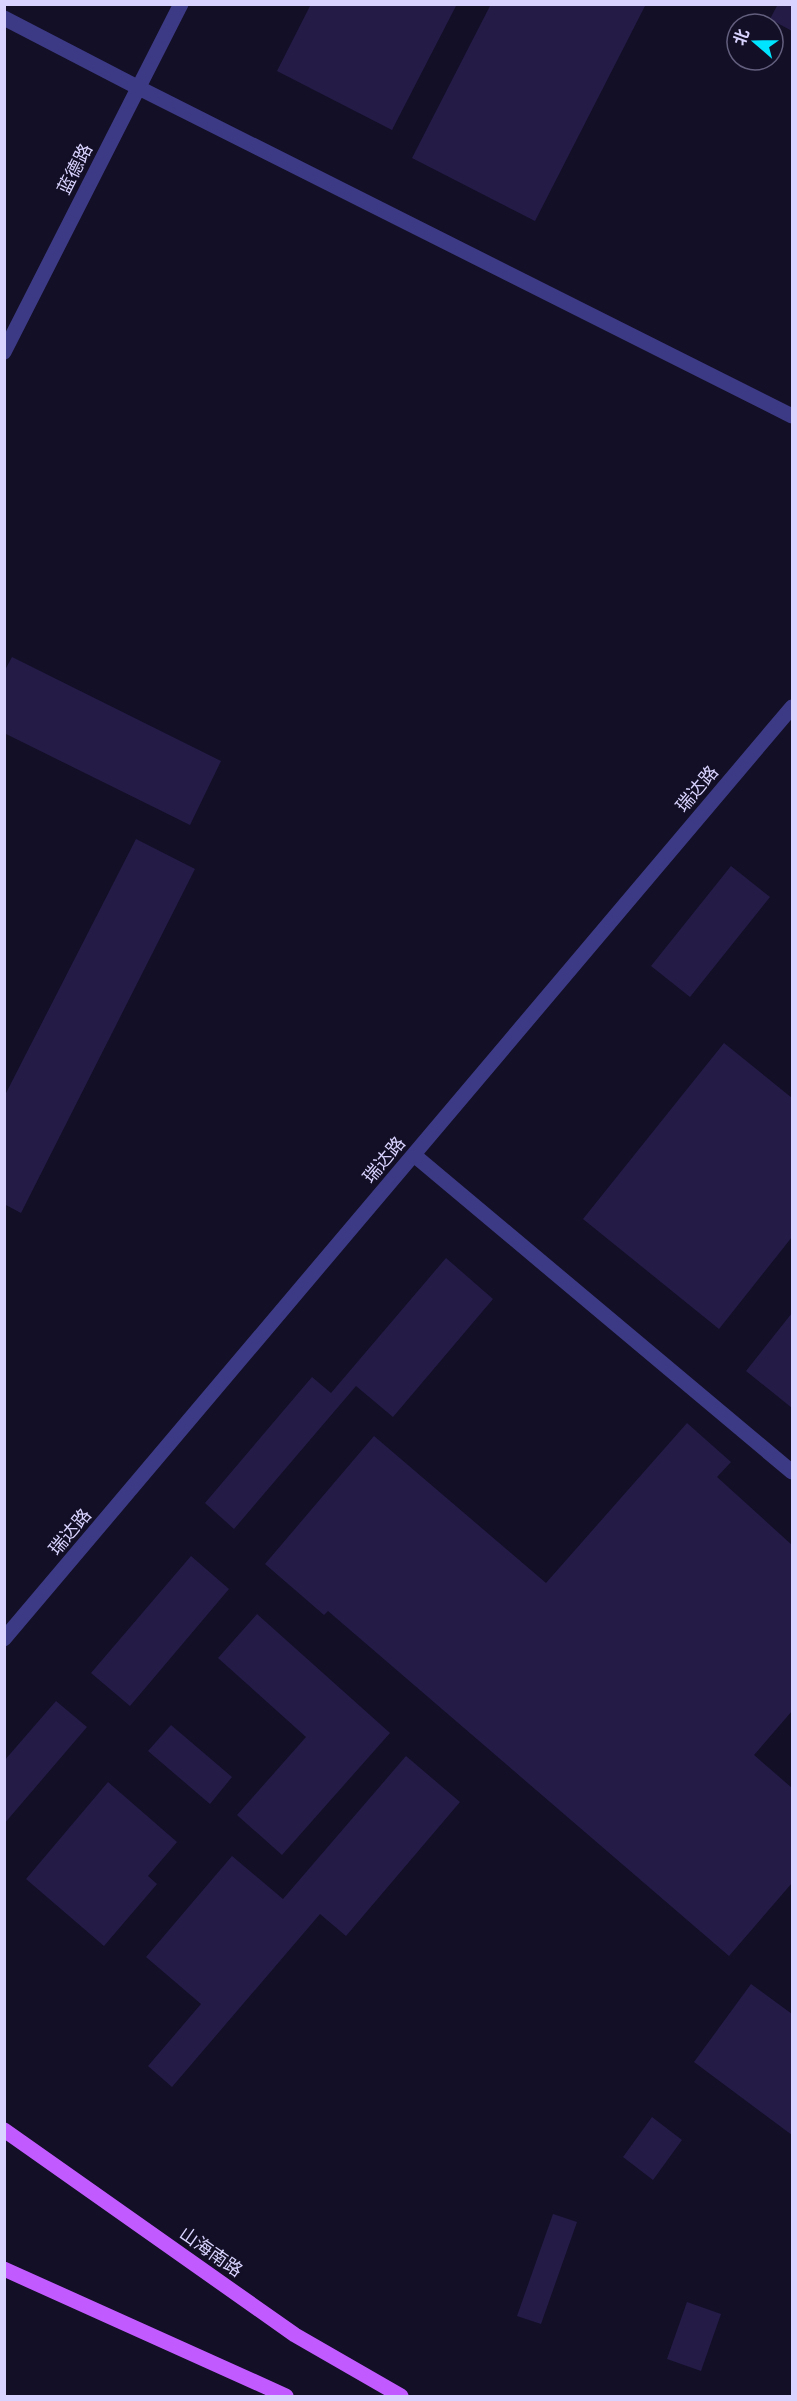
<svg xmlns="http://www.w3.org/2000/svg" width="797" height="2401" font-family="Figtree,'Noto Sans SC',sans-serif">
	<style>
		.building { fill: #241b47 }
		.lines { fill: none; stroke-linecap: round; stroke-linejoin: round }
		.minor { stroke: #3d3a85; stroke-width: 15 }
		.major { stroke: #c25bff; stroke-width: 15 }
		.labels { text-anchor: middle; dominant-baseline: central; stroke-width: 5; stroke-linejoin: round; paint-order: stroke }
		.street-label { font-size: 18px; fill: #d9d4ff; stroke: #130f26 }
	</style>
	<rect width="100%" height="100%" fill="#130f26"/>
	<path class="building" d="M311 4H457L392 130 277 71Z
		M491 4H646L535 221 412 158Z
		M778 4H792V31L770 19Z
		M12 657 221 761 190 825 4 733V672Z
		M136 839 195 869 21 1213 4 1204V1097Z
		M731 866 770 897 690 997 651 966Z
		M724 1043 792 1098V1237L719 1329 583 1219Z
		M446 1258 493 1299 393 1417 356 1386 234 1529 205 1503 312 1377 331 1393Z
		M792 1313V1408L746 1371Z
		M687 1423 731 1462 717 1477 792 1545V1711L754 1755 792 1788V1883L729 1956 328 1611 324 1615 265 1564 374 1436 546 1583Z
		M191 1556 229 1589 130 1706 91 1673Z
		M257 1614 390 1733 282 1855 237 1815 306 1737 218 1658Z
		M56 1701 87 1727 4 1824V1761Z
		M171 1725 232 1777 210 1804 148 1751Z
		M406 1756 460 1802 346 1936 320 1914 172 2087 148 2066 201 2004 146 1957 232 1856 283 1899Z
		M108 1782 177 1842 148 1876 157 1884 104 1946 26 1879Z
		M751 1984 792 2014V2135L694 2062Z
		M652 2117 682 2140 653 2180 623 2157Z
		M553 2214 577 2222 541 2324 517 2316Z
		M687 2302 721 2314 701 2371 667 2359Z"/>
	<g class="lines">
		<path class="minor" d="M4 18 139 88 792 416
			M4 352 181 4
			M414 1155 792 1472
			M4 1639 792 707"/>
		<path class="major" d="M4 2130 295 2335 401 2396
			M4 2269 286 2396"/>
	</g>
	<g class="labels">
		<g class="street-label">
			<text transform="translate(75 169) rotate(-63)">蓝德路</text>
			<text transform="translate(697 789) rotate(-50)">瑞达路</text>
			<text transform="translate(384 1160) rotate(-50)">瑞达路</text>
			<text transform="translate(70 1532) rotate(-50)">瑞达路</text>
			<text transform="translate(211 2252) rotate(35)">山海南路</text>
		</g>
	</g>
	<rect width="797" height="2401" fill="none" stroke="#d9d4ff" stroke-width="12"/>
	<g transform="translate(755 42) rotate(290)"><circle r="28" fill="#130f26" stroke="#625e7d" stroke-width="1.5"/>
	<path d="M0-4.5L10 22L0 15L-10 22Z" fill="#00e5ff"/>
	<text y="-9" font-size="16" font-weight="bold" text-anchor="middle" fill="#d9d4ff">北</text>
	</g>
</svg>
